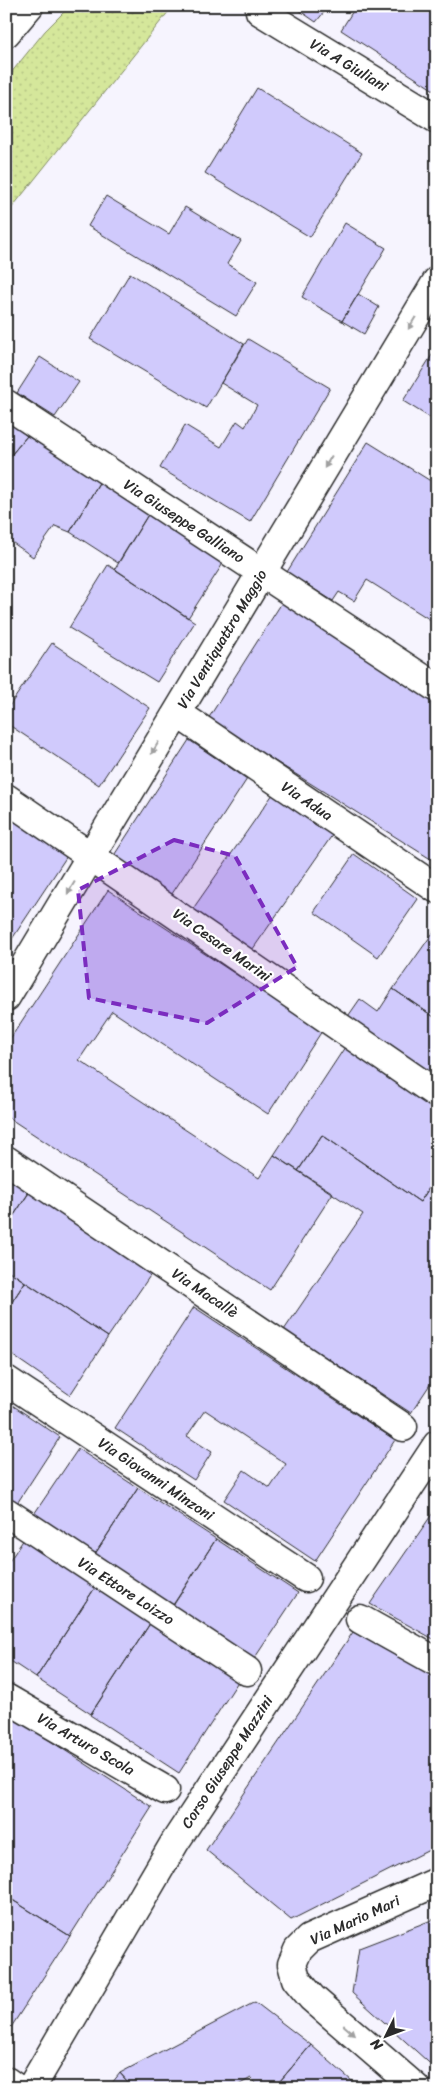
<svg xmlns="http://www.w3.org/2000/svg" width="443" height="2094" font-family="Sriracha,sans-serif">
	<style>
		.grass { fill: url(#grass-dots); stroke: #808963 }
		.building { fill: #d0cafc; stroke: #2b2b2b }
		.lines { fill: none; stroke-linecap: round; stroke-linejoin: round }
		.street-casing { stroke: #2b2b2b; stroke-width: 31 }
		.secondary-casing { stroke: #2b2b2b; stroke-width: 31 }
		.street { stroke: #fff; stroke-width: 28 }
		.secondary { stroke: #fff; stroke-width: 28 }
		.oneway { fill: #a0a0a0 }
		.marked { fill: #7b2cbf; fill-opacity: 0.2; stroke: #7b2cbf; stroke-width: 4; stroke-dasharray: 10 6; stroke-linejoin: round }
		.labels { text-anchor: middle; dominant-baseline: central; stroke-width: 4.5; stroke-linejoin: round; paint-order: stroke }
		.street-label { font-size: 15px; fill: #2b2b2b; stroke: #fff }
	</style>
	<defs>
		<pattern id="grass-dots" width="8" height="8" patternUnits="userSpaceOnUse" patternTransform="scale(1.25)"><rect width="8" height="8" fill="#d5e79b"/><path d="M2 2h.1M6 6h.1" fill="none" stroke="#b7c686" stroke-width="1.8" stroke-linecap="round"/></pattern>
	</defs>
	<rect width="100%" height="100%" fill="#f6f4fe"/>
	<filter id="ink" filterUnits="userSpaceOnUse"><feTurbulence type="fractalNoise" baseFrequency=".02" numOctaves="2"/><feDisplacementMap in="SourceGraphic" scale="10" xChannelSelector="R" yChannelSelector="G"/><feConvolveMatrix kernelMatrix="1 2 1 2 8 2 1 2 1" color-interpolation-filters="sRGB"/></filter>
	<g filter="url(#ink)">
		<path class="grass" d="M70 6H173L6 215V79L45 31Z"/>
		<path class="building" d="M293 6H329L316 22Z
			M356 6H437V92L341 30Z
			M257 88 362 153 310 237 205 173Z
			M106 196 169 234 185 207 241 241 227 264 257 282 236 316 88 226Z
			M345 223 386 248 342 321 302 297Z
			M130 273 244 344 206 408 90 339Z
			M358 294 379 307 364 334 342 321Z
			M248 339 330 388 250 522 160 468 185 425 221 447 237 421 245 427 257 405 221 383Z
			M437 347V422L403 401Z
			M40 357 79 382 55 417 17 393Z
			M6 420 27 436 6 461Z
			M27 436 100 481 70 532 55 526 33 557 6 538V461Z
			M368 442 437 485V624L367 580 354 601 339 592 333 601 287 572Z
			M100 481 149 513 118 563 70 532Z
			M149 513 224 562 188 618 115 569Z
			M108 565 195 622 157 682 69 628Z
			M283 601 437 698V863L208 719Z
			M52 643 150 708 99 785 6 723V711Z
			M189 740 247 779 168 900 111 860Z
			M273 794 333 834 248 956 190 913Z
			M6 815 67 856 6 948Z
			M354 854 418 899 378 957 314 912Z
			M108 890 322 1031 268 1114 112 1011 79 1060 259 1178 274 1155 333 1193 270 1290 6 1116V1045Z
			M437 927V1019L393 989Z
			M393 989 437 1019V1084L344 1022 360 999 378 1012Z
			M345 1047 437 1108V1176L420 1202 322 1135 298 1171 274 1155Z
			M322 1135 420 1202 437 1176V1374L411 1413 284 1330 363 1214 298 1171Z
			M6 1165 35 1184 6 1227Z
			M34 1185 156 1267 108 1337 6 1269V1227Z
			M6 1269 25 1282 6 1311Z
			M25 1282 108 1337 70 1395 6 1351V1311Z
			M194 1307 395 1440 315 1561 224 1500 244 1470 270 1488 286 1464 205 1410 187 1436 212 1452 194 1480 115 1428Z
			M6 1401 60 1437 16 1505 6 1499Z
			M78 1449 138 1488 93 1557 32 1517Z
			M138 1488 216 1539 171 1608 93 1557Z
			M437 1507V1641L370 1604Z
			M24 1539 96 1586 36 1678 6 1658V1566Z
			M216 1539 298 1593 252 1662 171 1609Z
			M96 1586 151 1622 91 1714 36 1678Z
			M151 1622 239 1680 179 1773 90 1715Z
			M353 1632 437 1678V1846L291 1920 206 1850Z
			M9 1714 152 1807 70 1936 6 1896V1718Z
			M6 1896 70 1936 6 2035Z
			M437 1918V2070L352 1993 359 1948Z
			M255 2002 311 2045 274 2088H261L251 2078 233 2088H133L120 2073Z
			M311 2045 360 2088H274Z
			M120 2073 133 2088H108Z"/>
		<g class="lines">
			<g class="street-casing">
				<path id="street" d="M260 11 437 119
					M6 404 437 688
					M177 713 437 889
					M6 798 437 1094
					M6 997 437 281
					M6 1160 403 1427
					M6 1380 306 1578
					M6 1512 247 1671
					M360 1619 437 1662
					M6 1698 165 1790
					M6 2081 16 2088
					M31 2088 175 1842 437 1445
					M416 2088 312 1998 296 1979 292 1964 298 1950 309 1939 437 1882"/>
			</g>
			<g class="secondary-casing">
				<path id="secondary" d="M6 33 29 6"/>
			</g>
			<use href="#street" class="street"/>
			<use href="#secondary" class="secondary"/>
		</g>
		<defs><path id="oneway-solid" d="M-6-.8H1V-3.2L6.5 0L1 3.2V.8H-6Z" transform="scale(1.25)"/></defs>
		<g class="oneway">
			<use href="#oneway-solid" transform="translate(412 323) rotate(121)"/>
			<use href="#oneway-solid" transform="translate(328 462) rotate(121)"/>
			<use href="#oneway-solid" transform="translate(155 748) rotate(121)"/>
			<use href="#oneway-solid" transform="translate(71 888) rotate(121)"/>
			<use href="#oneway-solid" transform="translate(349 2030) rotate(41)"/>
		</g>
	</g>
	<path class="marked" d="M174 840 235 856 297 967 207 1023 89 998 78 890Z"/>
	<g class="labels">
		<g class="street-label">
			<text transform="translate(349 65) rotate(31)">Via A Giuliani</text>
			<text transform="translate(184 521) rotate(33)">Via Giuseppe Galliano</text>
			<text transform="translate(222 639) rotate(-59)">Via Ventiquattro Maggio</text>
			<text transform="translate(307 801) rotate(34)">Via Adua</text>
			<text transform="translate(222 945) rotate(35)">Via Cesare Marini</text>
			<text transform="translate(205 1293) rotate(34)">Via Macallè</text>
			<text transform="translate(156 1479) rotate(34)">Via Giovanni Minzoni</text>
			<text transform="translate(126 1591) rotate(33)">Via Ettore Loizzo</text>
			<text transform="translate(86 1744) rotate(30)">Via Arturo Scola</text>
			<text transform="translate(227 1762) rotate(-57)">Corso Giuseppe Mazzini</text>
			<text transform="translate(355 1920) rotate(-25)">Via Mario Mari</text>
		</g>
	</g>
	<rect width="443" height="2094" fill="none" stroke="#fff" stroke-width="25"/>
	<rect x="12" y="12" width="418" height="2069" fill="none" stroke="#2b2b2b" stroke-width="2" filter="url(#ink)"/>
	<g transform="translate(386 2036) rotate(228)" stroke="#ffffff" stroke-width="4" paint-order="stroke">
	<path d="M0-4L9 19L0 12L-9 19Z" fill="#2b2b2b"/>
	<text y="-8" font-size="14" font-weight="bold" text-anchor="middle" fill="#2b2b2b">N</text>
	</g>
</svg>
